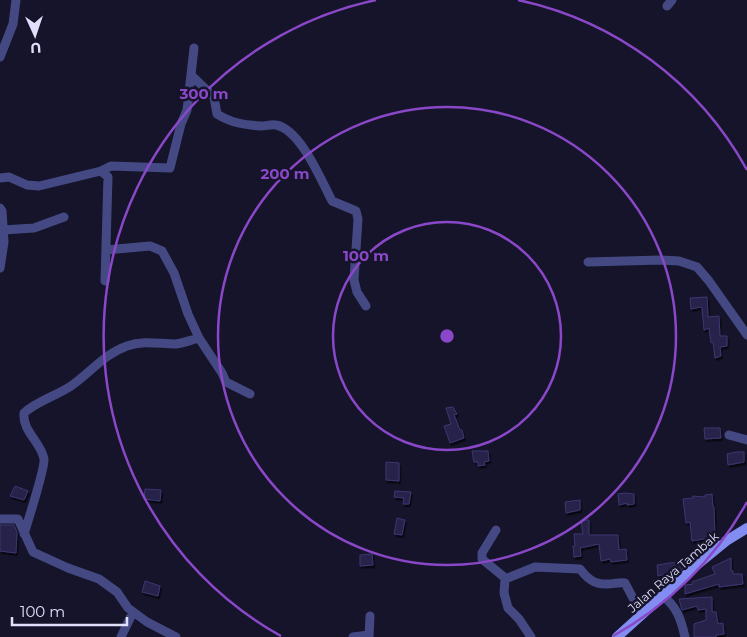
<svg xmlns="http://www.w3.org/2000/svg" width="747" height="637" font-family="Montserrat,sans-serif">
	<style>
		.building { fill: #262248; stroke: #3c3772; filter: url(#shadow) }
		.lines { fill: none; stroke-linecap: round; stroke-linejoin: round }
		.street { stroke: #454983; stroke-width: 9 }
		.secondary { stroke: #828cf1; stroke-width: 10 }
		.ring { fill: none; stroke: #8a47c8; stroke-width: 2.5 }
		.labels { text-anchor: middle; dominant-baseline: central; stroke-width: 5; stroke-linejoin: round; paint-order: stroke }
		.street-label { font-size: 12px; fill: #e0e0fc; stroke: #15142a }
		.centre { fill: #8a47c8; stroke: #15142a; stroke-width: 2.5 }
		.ring-label { font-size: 15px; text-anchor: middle; font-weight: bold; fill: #8a47c8; stroke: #15142a; stroke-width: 5; stroke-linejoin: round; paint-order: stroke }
	</style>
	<defs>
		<filter id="shadow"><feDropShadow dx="1.5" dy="2.5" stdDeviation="0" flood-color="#0009"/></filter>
	</defs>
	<rect width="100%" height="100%" fill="#15142a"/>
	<path class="building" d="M707 297 708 317 719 316 720 336H727V346L720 347 721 356 715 358 713 342 711 343 709 328 704 330 702 308 701 307 691 309 690 298Z
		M453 407 457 414 454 415 460 430H462L464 438 450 443 444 426 451 424 446 408Z
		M704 428H720L721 438 705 439Z
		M472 451H488L489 461 484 462 485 465 478 466V462H474Z
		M736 452H744V462L728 465 727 454Z
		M386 462 399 463V481L386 480Z
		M15 486 28 491 24 500 10 496Z
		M145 489 161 490 160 501 144 499Z
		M395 491 411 492 409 504H403L404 498 394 497Z
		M625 493 634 494V504L627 505V503L619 505 618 494Z
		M712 494 713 507H714L715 537 692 541 690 522 686 523 683 499 693 498V496L705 497V495Z
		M580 500V510L566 513 565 502Z
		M397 518 405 520 402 535 394 534Z
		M581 520H589V535H618L619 550 626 549 627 560 611 562 610 559 601 561 599 544 580 548 581 556 574 557 573 546H575L574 534H583Z
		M0 525H14L17 532 16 553 0 551Z
		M372 554 373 565 360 566V555Z
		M731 558V571H733V574H742L743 584 719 587V584L685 594V585L693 584 692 582 715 574 712 567Z
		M683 561 684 568 676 575V573L667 574 658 576 657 565Z
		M145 581 160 586 158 596 142 592Z
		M712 597V612H716L718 624 723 623 724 634 716 635V637H694V624L706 620V609L698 610 697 606 682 610 679 599Z"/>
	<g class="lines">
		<path class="street" d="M667 6 672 0
			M0 57 13 24 16 0
			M191 75 214 97 217 114C231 123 245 125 261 126 266 126 272 124 276 125 301 130 321 180 332 201L356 211 358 219 354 280 357 292 366 306
			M101 171 108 177 105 281
			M0 178 9 177 27 185 39 186 101 171 111 166 170 168 181 124 187 110 194 48
			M0 208 2 211 4 242 0 268
			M3 230 34 228 64 217
			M106 250 150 246 162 251 174 273 188 314 199 338
			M588 262 661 260 679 261 697 267 709 281 747 335
			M729 435 747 440
			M0 519H18L33 552 68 568 99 579 117 592 128 608 147 622 176 637
			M496 530 482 553V559L504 577 505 579 504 593 508 608 519 619 531 637
			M24 534C28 521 45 468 44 459 41 442 22 431 24 413 37 401 56 396 71 386 90 373 104 354 127 346 144 340 159 344 176 344 184 343 191 340 199 338L222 373 226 382 250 394
			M505 579 535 567 580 569C587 578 594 585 608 584 614 584 618 582 625 583L642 615
			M662 595C677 607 681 619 685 637
			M121 637 133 612
			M353 637 369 635
			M369 637 370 616"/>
		<path class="secondary" d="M617 637 699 563 726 541 747 528"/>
	</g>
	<g class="ring">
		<circle cx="447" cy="336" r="114"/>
		<circle cx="447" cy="336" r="229"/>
		<path d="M747 502A343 343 0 0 1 613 636M281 636A343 343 0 0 1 376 0M518 0A343 343 0 0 1 747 170"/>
	</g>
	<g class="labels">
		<g class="street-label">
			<text transform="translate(673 572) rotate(-41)">Jalan Raya Tambak</text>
		</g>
	</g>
	<circle cx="447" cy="336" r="8" class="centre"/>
	<g class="ring-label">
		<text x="204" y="99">300 m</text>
		<text x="285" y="179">200 m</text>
		<text x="366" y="261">100 m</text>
	</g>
	<g transform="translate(35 35) rotate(177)" stroke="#15142a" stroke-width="4" paint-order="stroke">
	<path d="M0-4L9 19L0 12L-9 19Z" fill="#e0e0fc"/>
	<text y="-8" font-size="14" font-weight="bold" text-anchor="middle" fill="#e0e0fc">U</text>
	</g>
	<path d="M12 617v8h115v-8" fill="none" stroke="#e0e0fc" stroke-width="2.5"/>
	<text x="20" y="617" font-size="15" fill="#e0e0fc" stroke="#15142a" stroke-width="4" paint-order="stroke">100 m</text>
</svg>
